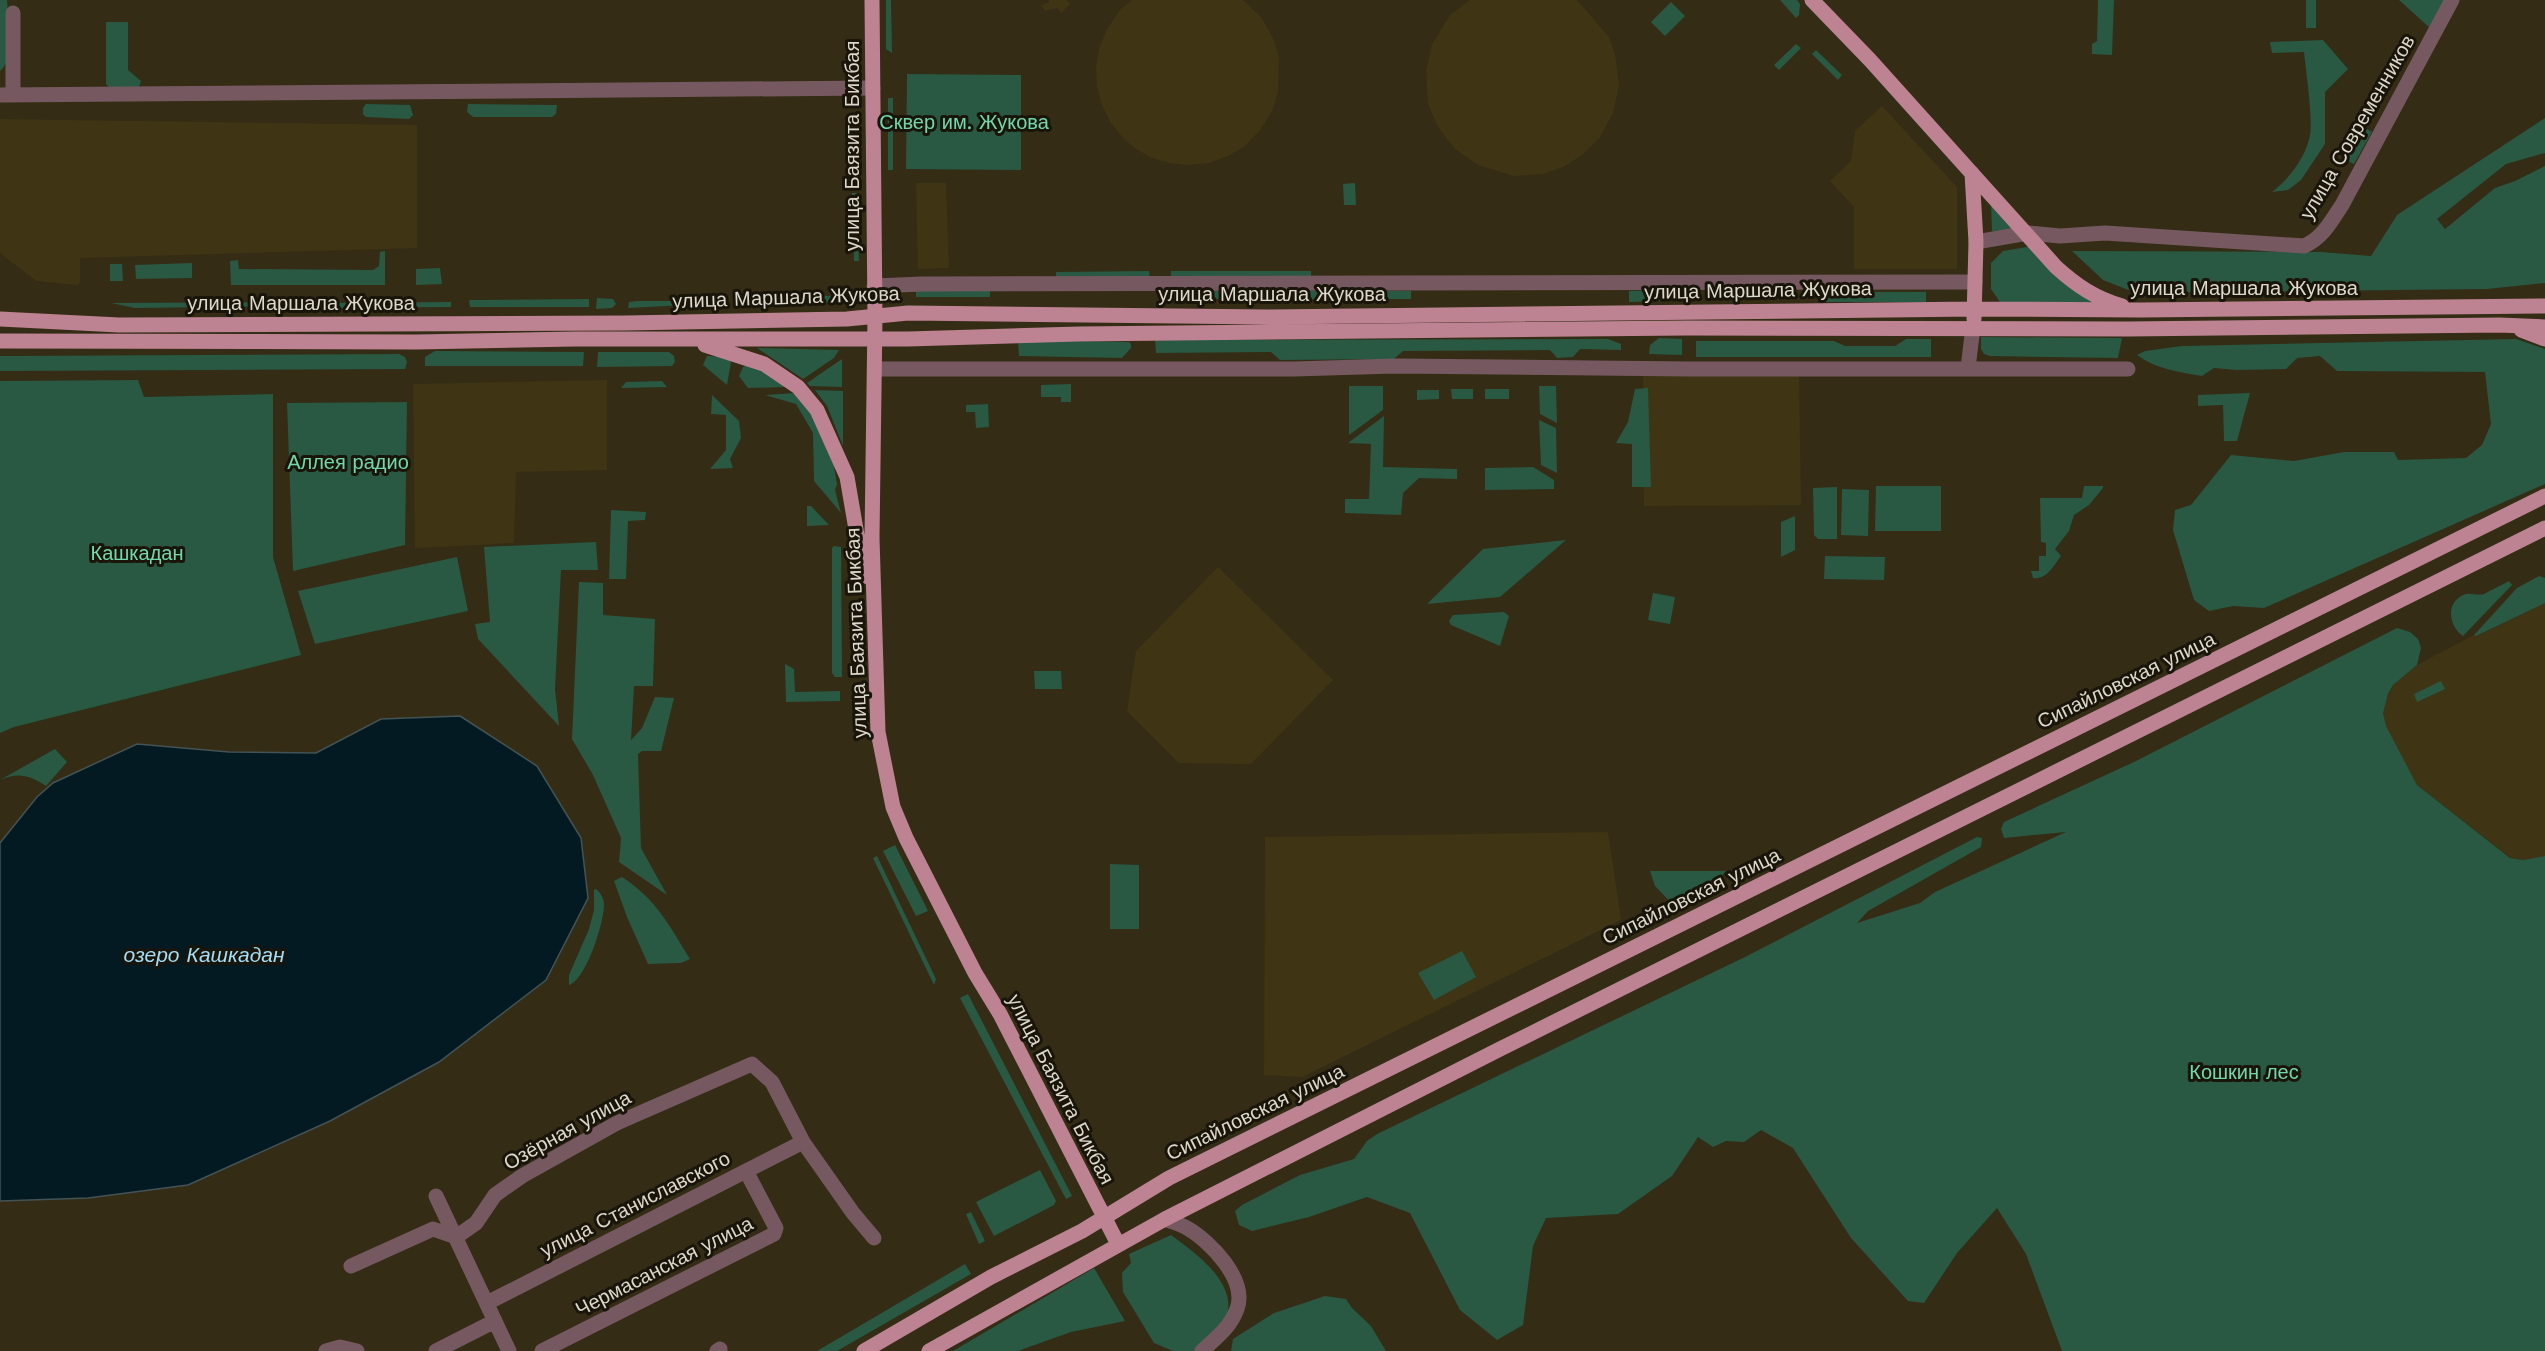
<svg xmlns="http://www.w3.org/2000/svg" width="2545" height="1351" font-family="'Work Sans',sans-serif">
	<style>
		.built { fill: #3f3414 }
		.green { fill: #295843 }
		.water { fill: #031a23; stroke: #445355; stroke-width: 1.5 }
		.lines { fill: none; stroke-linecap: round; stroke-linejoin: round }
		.minor { stroke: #765960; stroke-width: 15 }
		.major { stroke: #bd8392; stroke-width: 15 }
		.labels { text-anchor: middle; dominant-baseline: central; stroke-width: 6; stroke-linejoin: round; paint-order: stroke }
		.park-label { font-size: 20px; fill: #72d8ab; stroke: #19150b }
		.street-label { font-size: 20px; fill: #ddd8ca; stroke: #19150b }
		.water-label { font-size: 21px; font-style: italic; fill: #a2def7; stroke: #19150b }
	</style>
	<rect width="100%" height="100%" fill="#342c15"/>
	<path class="built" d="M1049 0H1067L1070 4 1061 13 1057 8 1045 11 1041 5 1050 2Z
		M1132 0H1243L1261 17 1273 38 1279 57 1278 92 1272 111 1261 129 1245 146 1230 155 1209 163 1187 165 1169 163 1152 158 1136 149 1123 138 1111 123 1102 105 1097 87 1096 67 1099 48 1107 29 1120 10Z
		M1470 0H1577L1609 37 1615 54 1619 85 1613 113 1600 137 1582 155 1563 167 1543 174 1514 176 1478 165 1454 148 1437 125 1428 104 1426 71 1432 44 1450 15Z
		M1882 106 1957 187V269H1854V207L1830 181 1851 161 1855 131Z
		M0 119 417 125V248L80 258V282L78 285 36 281 0 253Z
		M916 183H946L949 268 918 269Z
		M1799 373 1801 505 1644 506 1643 374Z
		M607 380V470L516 472 514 543 415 548 413 384Z
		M1218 567 1333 680 1251 764 1179 763 1127 711 1136 651Z
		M2545 603V856L2523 860 2511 858 2417 785 2385 726 2383 713 2385 703 2393 685 2417 665 2474 635 2477 636Z
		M1608 832 1621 920 1302 1077 1264 1075 1265 837Z"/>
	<path class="green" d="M0 0H7C8 16 14 62 0 71Z
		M886 0H891L892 53 886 49Z
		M1780 0H1797L1800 4 1799 15 1796 18Z
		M2098 0H2114L2112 55 2092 54V44L2097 41Z
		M2306 0H2316V28H2306Z
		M2399 0H2445L2430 28Z
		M1671 2 1685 16 1665 36 1651 22Z
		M106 22H128V70L141 81 138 90 111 89 106 84Z
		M2323 40 2348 69 2325 92V144L2301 180 2288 190 2272 192C2289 179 2306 157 2310 135 2313 118 2306 72 2304 52L2272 53 2270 42Z
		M1796 44 1801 48 1779 70 1774 65Z
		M1816 50 1842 75 1838 80 1812 54Z
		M907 74 1021 75V170L906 169Z
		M888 98H893V170H888Z
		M366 104 410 105 413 115 409 119 366 117 363 114V108Z
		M468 104 557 105 556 114 552 117H473L467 112Z
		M851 113H857V170H852Z
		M2545 118V153L2506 164 2437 219 2445 229 2495 188 2515 181 2545 166V283L2487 289 2136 293 2103 280 2072 251 2321 252 2371 256 2397 215Z
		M2364 127 2372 132 2354 164 2346 160Z
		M1355 183 1356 205H1344L1343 184Z
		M852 193H857L859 261H854Z
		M1991 204 2019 230 1992 231Z
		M2033 246 2099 305 2000 302 1991 289V263L2003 251Z
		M385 251V285H231L230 261 238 260 239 269 373 270 379 266 380 252Z
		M192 263V278L136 279 135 265Z
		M110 264H122L123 281H110Z
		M440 268 442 284 416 285V269Z
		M1149 271 1150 279 1056 280V272Z
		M1171 271H1311V279H1171Z
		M1695 289 1696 300 1629 302V291Z
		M916 291H990V297H916Z
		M1161 291H1411V299H1161Z
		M1819 292H1926V302H1819Z
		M790 295 833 296 835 303 790 302Z
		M597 298 613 299 616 304 612 308 596 309Z
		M589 299V307H470L469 300Z
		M637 301H723L725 303 628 308 629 302Z
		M310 302 309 306 135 308 111 303Z
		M451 302V307L321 308 322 303Z
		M1981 337 2122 338 2118 358 1990 356 1984 354 1981 349Z
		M1659 338 1682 339V355L1649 354 1650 345Z
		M1608 339 1621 344V350L1580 349 1573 357 1557 358 1550 350 1403 351 1394 359 1280 360 1271 352 1156 353 1155 340Z
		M1906 339H1931V357H1696V341H1834L1845 346H1895Z
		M2516 339 2545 349V484L2264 608 2233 606 2209 611 2194 600 2173 530 2175 510 2191 505 2231 455 2294 461 2344 452H2394L2398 460 2466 458 2482 445 2491 424 2485 372 2337 371 2320 356 2297 358 2286 369 2236 370 2214 368 2202 376C2178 372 2156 369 2137 355L2145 351 2182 346Z
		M1018 340 1129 342 1131 344V348L1122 358 1019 356Z
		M757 348 839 350 834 358 803 379Z
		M435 351 584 352 583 366H425V357Z
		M598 352H669L674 356 675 362 672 366 597 367Z
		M399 354 405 357 407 362 405 369 0 371V356Z
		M707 356 728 357 731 362 727 385 703 365Z
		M842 359V387L810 386 807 383Z
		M748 365 755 366 786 387 748 388 739 376 743 367Z
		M138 380 144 397 273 394V557L301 655 14 727 0 733V381Z
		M662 381 667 387 621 388 626 382Z
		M1071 384V402H1061V397H1041V385Z
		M1349 386H1383V410L1349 435Z
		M1539 386H1556L1557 423 1540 414Z
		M1648 388 1651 487H1632V444L1616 443 1628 422 1635 389Z
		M1451 389H1473V399H1452Z
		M1485 389H1509V399H1485Z
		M815 390 843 391V446L827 406Z
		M1417 390H1439V399L1417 400Z
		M795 393 810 410 833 461 837 484 835 490 841 513 814 481 813 433 796 404 765 395Z
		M2250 393 2237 441H2224L2223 405 2198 406V395Z
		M712 395 739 421 741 438 730 459 733 468 710 469 726 450V415L711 414Z
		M407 402 405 545 293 571 287 403Z
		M988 404 989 427 976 428 975 412H966V405Z
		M1384 416 1383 467 1457 469V479L1419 478 1403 493 1401 515 1345 513V499H1369L1371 444 1348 443Z
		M1539 420 1556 428 1557 473 1541 465Z
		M1533 467 1554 480V489L1485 490V468Z
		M1876 486H1941V531H1875Z
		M2084 486H2103V488L2089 505 2074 515 2069 531 2055 549 2061 556C2053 566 2047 580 2033 578L2031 571H2039V556H2046V543L2041 542 2040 498H2082Z
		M1837 487V539H1818L1814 535 1813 488Z
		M1842 489 1869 490 1868 536 1841 535Z
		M807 506H811L829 525 807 526Z
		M611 510 646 512 645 520 628 521 626 579H609Z
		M1795 516V550L1781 557V522Z
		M1566 540 1500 597 1427 604 1483 549Z
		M596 542 598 570H561L555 689 559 726 478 639 475 624 490 622 484 547Z
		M834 546 841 547 842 677H835L832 673V548Z
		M1825 556 1885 557 1884 580 1824 579Z
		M457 557 468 611 315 644 298 591Z
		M2539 576 2545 578V603L2476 636 2474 635 2517 588Z
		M2509 581 2512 585 2463 636C2450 627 2445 606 2461 596 2469 591 2476 596 2484 594 2492 590 2501 585 2509 581Z
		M579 582 603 583V615L655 619 653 686H634L631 740 642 728 655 697 674 698 661 751H642L638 754 641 848 667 895 619 862 621 838 593 775 572 739Z
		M1653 593 1675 597 1670 624 1648 620Z
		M1504 612 1509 616 1500 646 1451 625 1449 621 1453 615Z
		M2397 628 2410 632 2418 639 2421 648 2417 665 2393 685 2388 694 2383 713 2386 726 2417 785 2510 858 2523 860 2545 856V1351H2062L2026 1254 1997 1208 1957 1253 1924 1303 1908 1301 1851 1238 1793 1148 1761 1130 1744 1142 1726 1141 1713 1147 1698 1137 1672 1176 1618 1214 1546 1218 1533 1246 1523 1325 1497 1340 1460 1310 1410 1213 1367 1197 1309 1217 1252 1231 1239 1225 1235 1211 1242 1205 1300 1175 1354 1159 1367 1141 1377 1134 1745 957 1977 837 1982 838 1981 847 1868 911 1857 923 1920 903 1935 892 2066 832 2004 838 2001 829 2004 822 2136 761Z
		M785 664 794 669 795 692 840 691V701L786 702Z
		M1034 671H1061L1062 689H1035Z
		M2441 681 2445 689 2417 702 2414 694Z
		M55 749 67 762 46 786C29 775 19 772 0 780Z
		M895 845 928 911 916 916 883 851Z
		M877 856 936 979 934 985 873 858Z
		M1110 864 1139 865V929H1110Z
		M1650 871H1726C1712 887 1695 904 1674 906L1655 886Z
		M622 877C657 900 669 925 690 959L681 963 648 964 627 917 614 881Z
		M596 889C601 893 604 899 604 905 604 923 586 980 569 985V975L589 929 594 910V890Z
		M1462 951 1476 977 1434 1000 1418 973Z
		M968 994 1072 1196 1066 1199 960 998Z
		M1040 1170 1056 1201 1054 1205 994 1236 976 1202Z
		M971 1212 985 1241 979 1244 966 1214Z
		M1171 1235C1198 1255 1247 1289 1221 1328 1215 1336 1205 1344 1197 1351H1173L1154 1343 1123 1292 1122 1273 1131 1263 1129 1254Z
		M965 1264 971 1274 837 1351H817Z
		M1094 1268 1125 1321 1071 1332 1018 1351H953Z
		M1325 1296 1346 1299 1352 1308 1371 1326 1386 1351H1231L1233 1339 1274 1313Z"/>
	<path class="water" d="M460 716 537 766 581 838 588 898 546 980 439 1062 330 1121 188 1185 88 1198 0 1201V843L37 797 53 783 137 744 229 752 316 753 381 719Z"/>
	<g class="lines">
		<path class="minor" d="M13 13V95
			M0 95 873 88
			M1976 242 2028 233 2060 236 2105 233 2304 246C2323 238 2331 221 2342 205L2452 0
			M874 286 922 284 1975 282
			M1968 368 1973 327
			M875 369H1294L1394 366 1690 369H2128
			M436 1196 509 1351
			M1165 1219C1172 1222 1180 1224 1187 1228 1210 1241 1248 1280 1237 1309 1230 1328 1216 1338 1202 1351
			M351 1266 433 1229 456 1237 476 1223 495 1195 522 1176 617 1123 752 1064 772 1082 803 1142 853 1213 874 1238
			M487 1303 803 1142
			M326 1351 340 1347 357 1351
			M436 1351 495 1321
			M542 1351 774 1234 776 1228 746 1171
			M717 1351 720 1349"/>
		<path class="major" d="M872 0 875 317 872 538 878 732 893 807 906 838 975 973 1000 1014 1118 1244
			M1812 0 1870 60 2056 267C2077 286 2095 298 2122 306
			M1972 173 1976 242 1974 319
			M0 319 119 325 626 323 847 319 908 313 1268 317 1975 309 2140 310 2545 306
			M2521 330 2545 339
			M0 341 416 342 575 339H908L1079 334 1688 328 2128 329 2500 325 2545 327
			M705 345 764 364 798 387 817 410 847 477 858 541 868 577
			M864 1351 991 1277 1082 1231 1169 1178 2545 496
			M929 1351 1165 1219 1500 1049 2545 528"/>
	</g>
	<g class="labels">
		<g class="park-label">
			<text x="964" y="122">Сквер им. Жукова</text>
			<text x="348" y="462">Аллея радио</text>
			<text x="137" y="553">Кашкадан</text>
			<text x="2244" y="1072">Кошкин лес</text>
		</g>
		<g class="street-label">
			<text transform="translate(2357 127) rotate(-60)">улица Современников</text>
			<text transform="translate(852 146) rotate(-90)">улица Баязита Бикбая</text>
			<text x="2244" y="288">улица Маршала Жукова</text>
			<text transform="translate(1758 290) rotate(-1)">улица Маршала Жукова</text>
			<text x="1272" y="294">улица Маршала Жукова</text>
			<text transform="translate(786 297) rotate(-2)">улица Маршала Жукова</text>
			<text x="301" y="303">улица Маршала Жукова</text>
			<text transform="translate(856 633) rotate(-92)">улица Баязита Бикбая</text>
			<text transform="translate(2126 680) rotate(-26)">Сипайловская улица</text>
			<text transform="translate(1691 896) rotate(-26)">Сипайловская улица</text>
			<text transform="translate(1061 1089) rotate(63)">улица Баязита Бикбая</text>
			<text transform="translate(1255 1112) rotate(-26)">Сипайловская улица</text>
			<text transform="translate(567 1130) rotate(-29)">Озёрная улица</text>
			<text transform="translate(635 1204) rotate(-27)">улица Станиславского</text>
			<text transform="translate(664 1266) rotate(-27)">Чермасанская улица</text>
		</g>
		<g class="water-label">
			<text x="204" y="954">озеро Кашкадан</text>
		</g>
	</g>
</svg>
